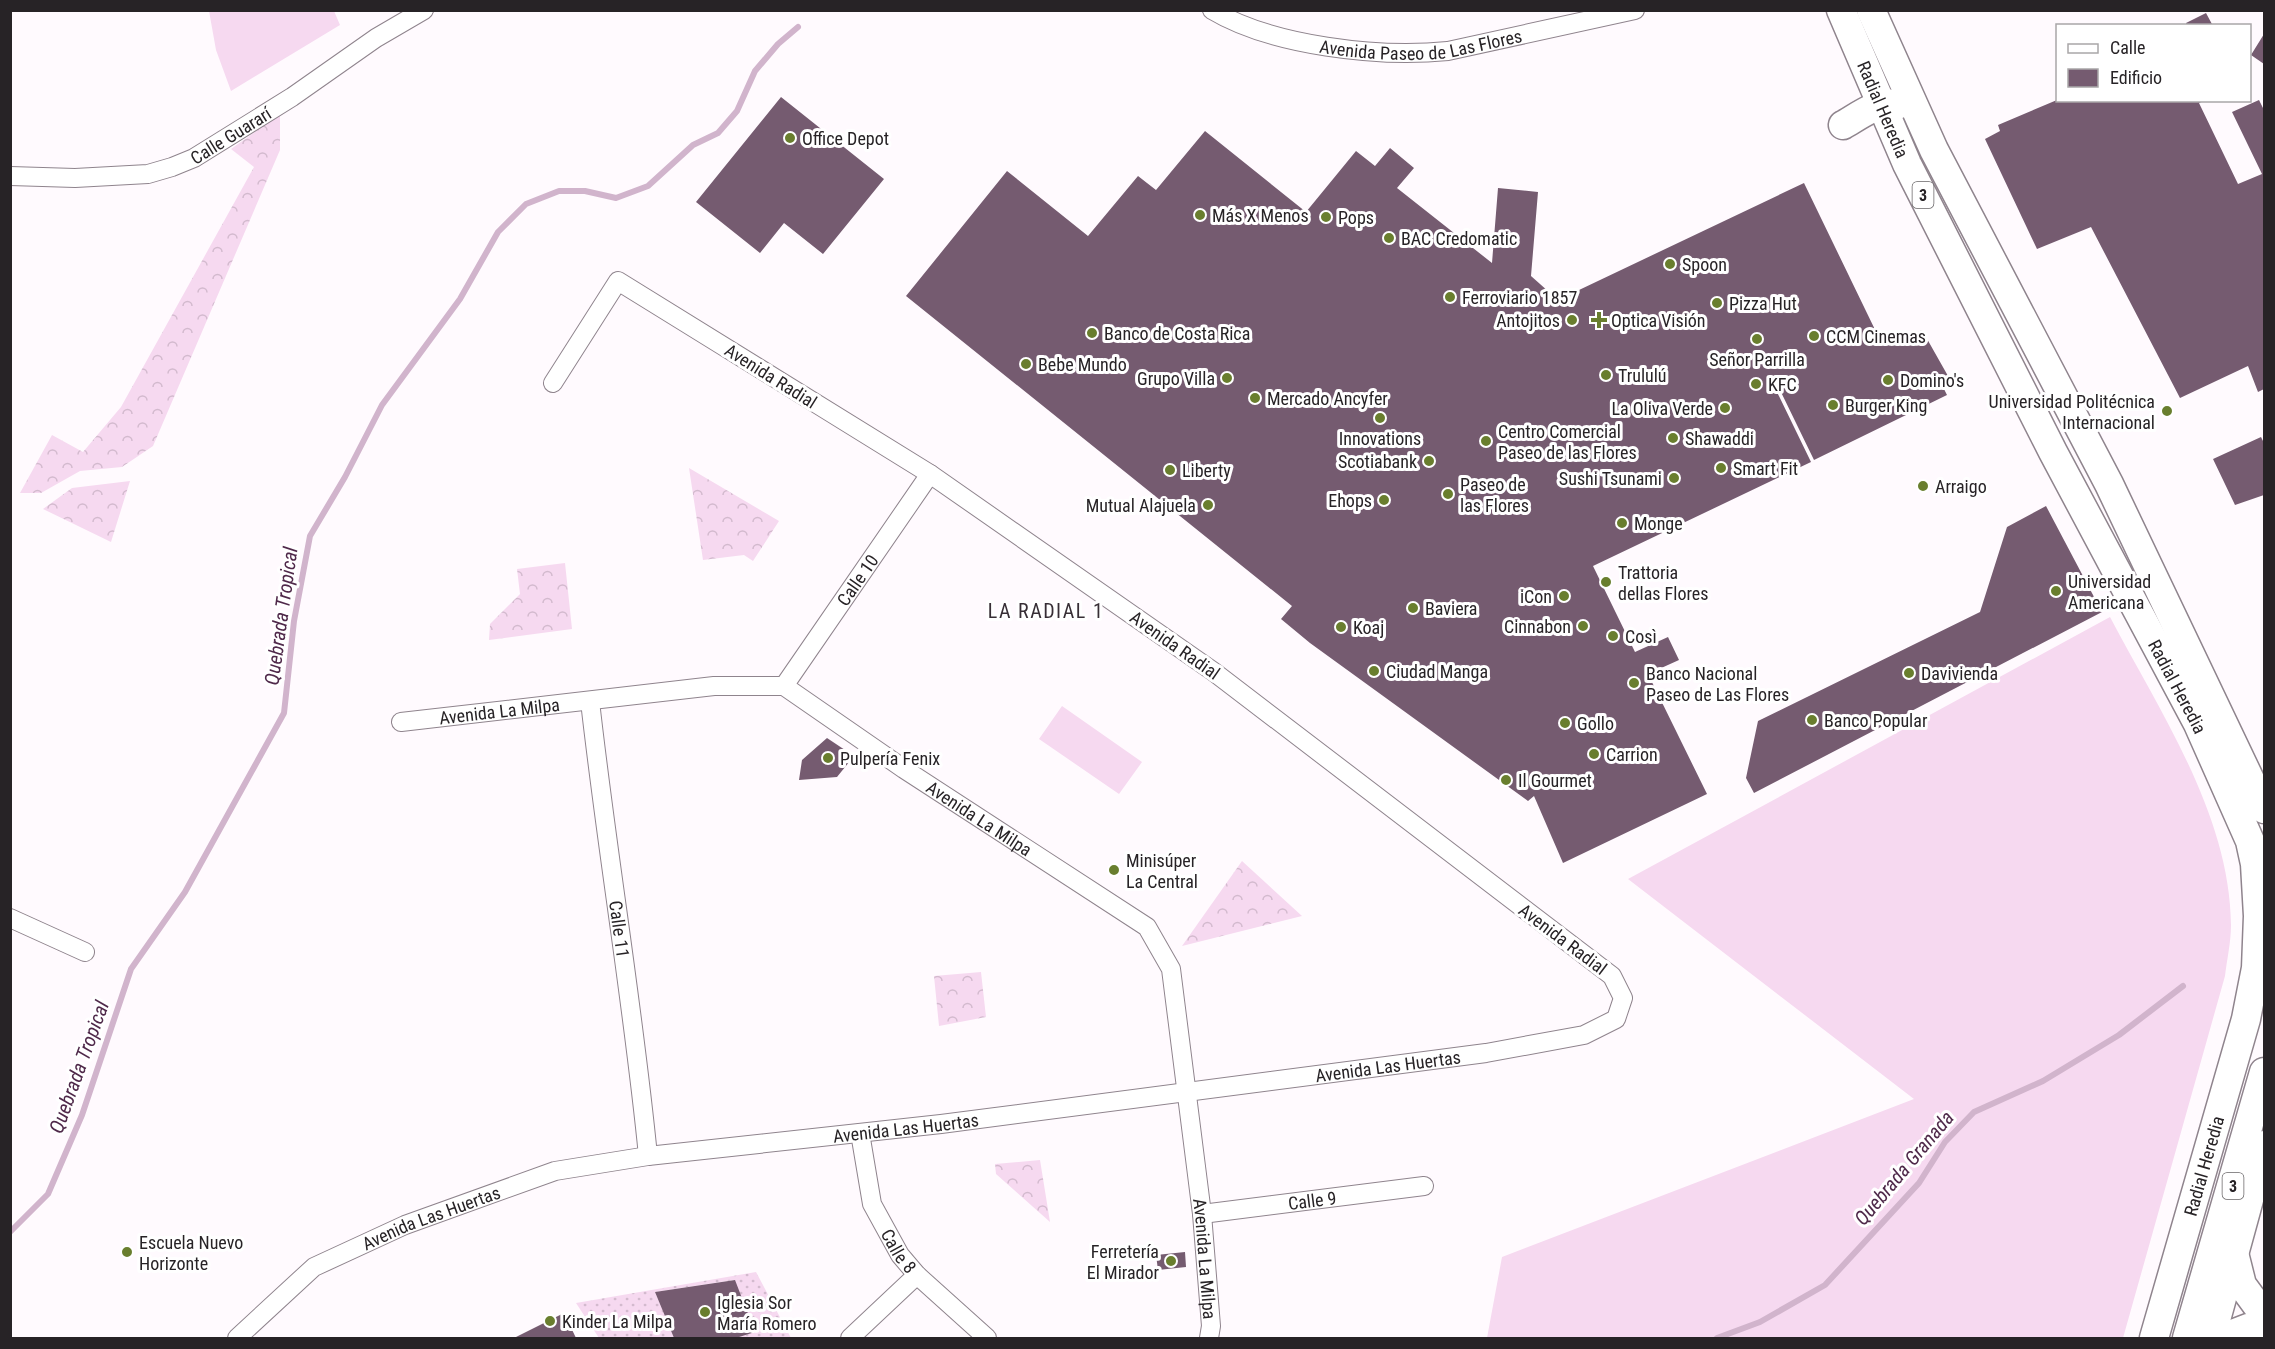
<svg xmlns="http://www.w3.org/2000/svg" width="2275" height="1349" font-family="'Roboto Condensed',sans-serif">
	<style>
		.grass { fill: #f6d9f0 }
		.forest { fill: url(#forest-crowns) }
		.garden { fill: url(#garden-dots) }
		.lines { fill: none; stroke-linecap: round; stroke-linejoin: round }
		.stream { stroke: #d1b4cc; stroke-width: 6 }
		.building { fill: #755b70 }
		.street-casing { stroke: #8f848d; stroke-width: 20 }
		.primary-casing { stroke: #8f848d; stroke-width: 31 }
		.street { stroke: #fff; stroke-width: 18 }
		.primary { stroke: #fff; stroke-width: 28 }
		.poi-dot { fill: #697e2e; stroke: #fff; stroke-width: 2 }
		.labels { text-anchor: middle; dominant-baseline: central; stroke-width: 6; stroke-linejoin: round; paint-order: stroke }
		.shield { fill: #fff; stroke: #686567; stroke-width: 1.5 }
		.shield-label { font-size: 16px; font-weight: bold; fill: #272326 }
		.street-label { font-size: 18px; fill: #272326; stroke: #fff }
		.poi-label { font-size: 18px; fill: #272326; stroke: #fff; text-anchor: start }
		.neighbourhood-label { font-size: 20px; letter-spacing: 1.5px; fill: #372e35; stroke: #fff }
		.water-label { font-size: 20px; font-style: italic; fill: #4f294a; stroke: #fff }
	</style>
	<defs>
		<pattern id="forest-crowns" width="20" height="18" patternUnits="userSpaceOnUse" patternTransform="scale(1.5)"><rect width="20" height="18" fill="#f6d9f0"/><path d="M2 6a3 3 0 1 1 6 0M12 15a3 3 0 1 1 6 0" fill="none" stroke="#d3bace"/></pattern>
		<pattern id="garden-dots" width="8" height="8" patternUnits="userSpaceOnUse" patternTransform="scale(1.5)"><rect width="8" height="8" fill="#f6d9f0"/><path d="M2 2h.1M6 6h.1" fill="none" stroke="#d3bace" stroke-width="1.8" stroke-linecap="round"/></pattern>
	</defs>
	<rect width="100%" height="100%" fill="#fffafe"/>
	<path class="grass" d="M209 11H334L340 25 231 91 216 50Z
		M2110 617C2160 712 2230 815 2231 925 2231 942 2227 959 2225 976L2123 1338H1487L1502 1257 1914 1099 1628 879Z
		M1062 706 1142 762 1119 794 1039 739Z"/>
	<path class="forest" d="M280 114V150L153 446 122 467 80 471 41 493H20L52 435 83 452 121 407 254 167 231 149Z
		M689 468 779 521 753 561 744 555 703 560Z
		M130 481 111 542 43 509 72 488Z
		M565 563 572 629 489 640 490 624 520 594 517 569Z
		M1242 861 1302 916 1182 946Z
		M981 972 986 1017 939 1026 934 976Z
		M1040 1160 1050 1222 996 1174 995 1164Z"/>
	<path class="garden" d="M756 1272 791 1338H736L754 1332 734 1280 655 1292 674 1338H599L576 1303Z"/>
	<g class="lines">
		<path class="stream" d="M10 1232 48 1194 82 1115 131 969 185 892 284 713 294 621 310 536 345 477 382 405 460 299 498 232 526 204 559 191H585L616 198 648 186 693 145 718 133 737 111 755 71 778 44 798 27
			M1717 1338 1760 1322 1825 1285 1919 1183 1945 1142 1974 1112 2043 1081 2119 1035 2183 986"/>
	</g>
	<path class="building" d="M2206 13 2213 26H2187L2186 23Z
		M2264 34V64L2251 55Z
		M781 97 884 179 823 254 784 223 760 253 696 202Z
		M2057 100H2206L2199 103 2238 184 2262 174 2232 112 2259 100 2264 110V389L2258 392 2248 366 2180 398 2091 227 2037 249 1985 139 2000 131 1998 125Z
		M1205 131 1306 212 1356 151 1375 166 1390 148 1414 168 1397 188 1492 263 1498 188 1538 192 1531 276 1558 300 1804 183 1880 340 1889 336 1892 343 1922 330 1948 376 1940 381 1947 395 1814 460 1779 388 1776 390 1811 462 1593 566 1635 652 1668 637 1679 660 1648 674 1707 794 1563 863 1534 796 1528 801 1310 643 1281 619 1292 606 906 296 1007 171 1088 236 1138 176 1156 190Z
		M2261 437 2264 443V495L2235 505 2213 459Z
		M2046 506 2102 612 1754 793 1746 778 1758 721 1980 612 2007 527Z
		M827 738 854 756 837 777 799 780 802 760Z
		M1185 1252 1186 1267 1158 1270 1156 1255Z
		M735 1280 755 1332 736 1338H674L655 1292Z
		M564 1313 576 1338H514Z"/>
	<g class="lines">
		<g class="street-casing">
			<g id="street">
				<path id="s1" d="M1212 10C1272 46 1379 58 1448 51L1635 10"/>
				<path id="s2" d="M10 176 75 178 148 174 172 167 194 158 292 97 376 38 424 10"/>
				<path id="s3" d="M784 686 930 474"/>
				<path id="s4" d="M590 701C607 853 633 1003 648 1156"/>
				<path id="s5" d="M401 722 714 686H784L904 769 1147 927 1171 969 1202 1214 1211 1326 1209 1338"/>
				<path d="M10 918 85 952"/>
				<path id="s6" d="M860 1133 872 1204 900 1255 917 1275 987 1338"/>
				<path id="s7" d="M1202 1214 1424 1186"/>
				<path id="s8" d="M237 1338 314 1267 405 1225 555 1171 648 1156 941 1124 1486 1053 1584 1035 1616 1019 1623 998 1612 976 1214 672 930 474 618 281 553 383"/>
				<path d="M850 1338 917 1275"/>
			</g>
		</g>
		<g class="primary-casing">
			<g id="primary">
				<path id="s9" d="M1841 10 1907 164 2053 452 2198 724 2250 841 2255 864 2258 916 2256 968 2246 1019 2154 1338"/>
				<path d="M1871 10 1934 150 2109 484 2264 809"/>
				<path d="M1843 125C1856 118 1882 98 1897 105"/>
				<path d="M2235 1257 2242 1285 2264 1315"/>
				<path d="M2187 1338 2264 1072"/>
				<path d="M2211 1338 2264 1145"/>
				<path d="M2222 1338 2248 1328 2264 1327"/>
			</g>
		</g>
		<use href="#street" class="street"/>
		<use href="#primary" class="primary"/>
	</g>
	<g class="poi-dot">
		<circle cx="790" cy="138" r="6"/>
		<circle cx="1200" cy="215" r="6"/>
		<circle cx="1326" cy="217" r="6"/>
		<circle cx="1389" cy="238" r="6"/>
		<circle cx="1670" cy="264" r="6"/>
		<circle cx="1450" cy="297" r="6"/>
		<circle cx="1717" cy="303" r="6"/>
		<circle cx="1572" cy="320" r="6"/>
		<path d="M1596 311h6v6h6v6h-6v6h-6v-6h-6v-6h6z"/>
		<circle cx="1092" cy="333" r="6"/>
		<circle cx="1814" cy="336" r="6"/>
		<circle cx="1757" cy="339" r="6"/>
		<circle cx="1026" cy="364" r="6"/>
		<circle cx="1606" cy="375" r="6"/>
		<circle cx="1227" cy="378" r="6"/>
		<circle cx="1888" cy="380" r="6"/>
		<circle cx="1756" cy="384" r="6"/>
		<circle cx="1255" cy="398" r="6"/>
		<circle cx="1833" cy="405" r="6"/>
		<circle cx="1725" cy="408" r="6"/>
		<circle cx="2167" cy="411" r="6"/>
		<circle cx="1380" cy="418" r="6"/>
		<circle cx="1673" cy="438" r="6"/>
		<circle cx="1486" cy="441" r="6"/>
		<circle cx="1429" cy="461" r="6"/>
		<circle cx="1721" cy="468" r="6"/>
		<circle cx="1170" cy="470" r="6"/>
		<circle cx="1674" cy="478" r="6"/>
		<circle cx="1923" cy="486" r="6"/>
		<circle cx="1448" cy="494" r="6"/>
		<circle cx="1384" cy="500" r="6"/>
		<circle cx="1208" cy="505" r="6"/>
		<circle cx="1622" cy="523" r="6"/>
		<circle cx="1606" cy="582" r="6"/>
		<circle cx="2056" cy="591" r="6"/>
		<circle cx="1564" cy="596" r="6"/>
		<circle cx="1413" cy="608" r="6"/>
		<circle cx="1583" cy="626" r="6"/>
		<circle cx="1341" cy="627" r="6"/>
		<circle cx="1613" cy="636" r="6"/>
		<circle cx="1374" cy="671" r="6"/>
		<circle cx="1909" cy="673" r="6"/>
		<circle cx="1634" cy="683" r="6"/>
		<circle cx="1812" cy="720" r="6"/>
		<circle cx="1565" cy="723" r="6"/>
		<circle cx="1594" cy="754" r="6"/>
		<circle cx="828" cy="758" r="6"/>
		<circle cx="1506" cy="780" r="6"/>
		<circle cx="1114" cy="870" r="6"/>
		<circle cx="127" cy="1252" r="6"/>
		<circle cx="1171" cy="1261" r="6"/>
		<circle cx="705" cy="1312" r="6"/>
		<circle cx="550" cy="1321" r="6"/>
	</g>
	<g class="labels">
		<g class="shield">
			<rect x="1912.5" y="182" width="21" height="26" rx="4.5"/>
			<rect x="2222.5" y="1173" width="21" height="26" rx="4.5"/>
		</g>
		<g class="shield-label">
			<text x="1923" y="195">3</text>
			<text x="2233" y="1186">3</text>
		</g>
		<g class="street-label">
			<text stroke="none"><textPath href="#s1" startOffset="216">Avenida Paseo de Las Flores</textPath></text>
			<text stroke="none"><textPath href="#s9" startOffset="108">Radial Heredia</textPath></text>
			<text stroke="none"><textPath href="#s2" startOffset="230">Calle Guararí</textPath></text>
			<text transform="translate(771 376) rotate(32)">Avenida Radial</text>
			<text stroke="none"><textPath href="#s3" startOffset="129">Calle 10</textPath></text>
			<text transform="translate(1175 645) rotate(35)">Avenida Radial</text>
			<text stroke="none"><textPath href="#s9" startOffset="756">Radial Heredia</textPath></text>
			<text stroke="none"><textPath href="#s5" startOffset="99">Avenida La Milpa</textPath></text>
			<text stroke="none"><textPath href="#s5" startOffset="621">Avenida La Milpa</textPath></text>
			<text stroke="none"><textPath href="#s4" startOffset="230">Calle 11</textPath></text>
			<text transform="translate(1563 939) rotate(37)">Avenida Radial</text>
			<text stroke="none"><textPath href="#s8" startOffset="1204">Avenida Las Huertas</textPath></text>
			<text stroke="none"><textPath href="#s8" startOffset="718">Avenida Las Huertas</textPath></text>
			<text transform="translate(2204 1166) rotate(-74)">Radial Heredia</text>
			<text stroke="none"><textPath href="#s7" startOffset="111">Calle 9</textPath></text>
			<text stroke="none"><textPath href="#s8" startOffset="232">Avenida Las Huertas</textPath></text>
			<text stroke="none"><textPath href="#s6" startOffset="126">Calle 8</textPath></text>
			<text stroke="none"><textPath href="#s5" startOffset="1161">Avenida La Milpa</textPath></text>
		</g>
		<g class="poi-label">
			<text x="802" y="138">Office Depot</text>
			<text x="1212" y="215">Más X Menos</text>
			<text x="1338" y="217">Pops</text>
			<text x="1401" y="238">BAC Credomatic</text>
			<text x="1682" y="264">Spoon</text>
			<text x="1462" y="297">Ferroviario 1857</text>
			<text x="1729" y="303">Pizza Hut</text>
			<text x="1560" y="320" text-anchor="end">Antojitos</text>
			<text x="1611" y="320">Optica Visión</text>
			<text x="1104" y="333">Banco de Costa Rica</text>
			<text x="1826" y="336">CCM Cinemas</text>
			<text x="1757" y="359" text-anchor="middle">Señor Parrilla</text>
			<text x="1038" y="364">Bebe Mundo</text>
			<text x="1618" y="375">Trululú</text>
			<text x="1215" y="378" text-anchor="end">Grupo Villa</text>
			<text x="1900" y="380">Domino's</text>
			<text x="1768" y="384">KFC</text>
			<text x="1267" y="398">Mercado Ancyfer</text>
			<text x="2155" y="401" text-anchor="end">Universidad Politécnica<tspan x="2155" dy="21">Internacional</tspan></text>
			<text x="1845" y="405">Burger King</text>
			<text x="1713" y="408" text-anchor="end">La Oliva Verde</text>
			<text x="1498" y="431">Centro Comercial<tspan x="1498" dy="21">Paseo de las Flores</tspan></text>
			<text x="1380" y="438" text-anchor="middle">Innovations</text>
			<text x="1685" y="438">Shawaddi</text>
			<text x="1417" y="461" text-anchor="end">Scotiabank</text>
			<text x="1733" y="468">Smart Fit</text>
			<text x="1182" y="470">Liberty</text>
			<text x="1662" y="478" text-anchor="end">Sushi Tsunami</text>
			<text x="1460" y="484">Paseo de<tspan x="1460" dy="21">las Flores</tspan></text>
			<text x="1935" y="486">Arraigo</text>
			<text x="1372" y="500" text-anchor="end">Ehops</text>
			<text x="1196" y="505" text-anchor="end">Mutual Alajuela</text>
			<text x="1634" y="523">Monge</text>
			<text x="1618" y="572">Trattoria<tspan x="1618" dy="21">dellas Flores</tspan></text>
			<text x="2068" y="581">Universidad<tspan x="2068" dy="21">Americana</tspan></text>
			<text x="1552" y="596" text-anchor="end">iCon</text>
			<text x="1425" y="608">Baviera</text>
			<text x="1571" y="626" text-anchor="end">Cinnabon</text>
			<text x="1353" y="627">Koaj</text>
			<text x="1625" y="636">Così</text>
			<text x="1386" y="671">Ciudad Manga</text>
			<text x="1646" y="673">Banco Nacional<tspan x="1646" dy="21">Paseo de Las Flores</tspan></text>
			<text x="1921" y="673">Davivienda</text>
			<text x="1824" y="720">Banco Popular</text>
			<text x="1577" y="723">Gollo</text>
			<text x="1606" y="754">Carrion</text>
			<text x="840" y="758">Pulpería Fenix</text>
			<text x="1518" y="780">Il Gourmet</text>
			<text x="1126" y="860">Minisúper<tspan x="1126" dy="21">La Central</tspan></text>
			<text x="139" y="1242">Escuela Nuevo<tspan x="139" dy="21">Horizonte</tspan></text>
			<text x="1159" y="1251" text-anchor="end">Ferretería<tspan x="1159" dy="21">El Mirador</tspan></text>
			<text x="717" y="1302">Iglesia Sor<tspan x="717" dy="21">María Romero</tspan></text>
			<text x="562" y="1321">Kinder La Milpa</text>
		</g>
		<g class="neighbourhood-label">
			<text x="1046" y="611">LA RADIAL 1</text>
		</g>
		<g class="water-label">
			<text transform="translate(281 616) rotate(-82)">Quebrada Tropical</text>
			<text transform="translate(79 1067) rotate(-70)">Quebrada Tropical</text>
			<text transform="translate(1904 1168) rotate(-50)">Quebrada Granada</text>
		</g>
	</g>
	<rect width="2275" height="1349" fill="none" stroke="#272326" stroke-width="24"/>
	<rect x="2056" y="24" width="195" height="78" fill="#ffffff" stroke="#a9a7a8" stroke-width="1.5"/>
	<rect x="2068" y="44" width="30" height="9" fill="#ffffff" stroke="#a9a7a8" stroke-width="1.5"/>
	<text x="2110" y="54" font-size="18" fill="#272326">Calle</text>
	<rect x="2068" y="69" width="30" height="18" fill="#755b70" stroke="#a9a7a8" stroke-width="1.5"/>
	<text x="2110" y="84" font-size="18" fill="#272326">Edificio</text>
</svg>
